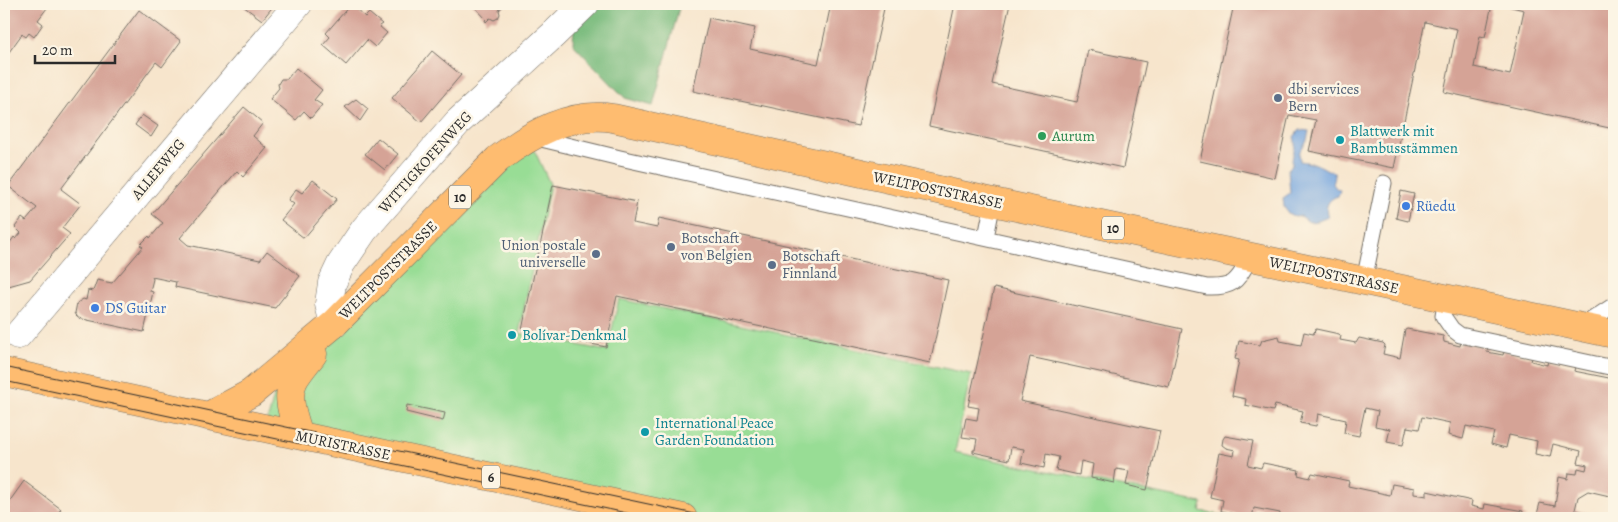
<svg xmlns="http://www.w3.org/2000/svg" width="1618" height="522" font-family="Alegreya,serif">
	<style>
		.green { fill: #98dd95; stroke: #628460 }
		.forest { fill: #7abc7e; stroke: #527454 }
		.water { fill: #75a5df; stroke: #506885 }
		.building { fill: #d5a396 }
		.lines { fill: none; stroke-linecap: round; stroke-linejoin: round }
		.service-casing { stroke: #726c63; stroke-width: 17 }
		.minor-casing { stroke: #726c63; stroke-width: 29 }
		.primary-casing { stroke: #726c63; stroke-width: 29 }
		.service { stroke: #fff; stroke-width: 15 }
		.minor { stroke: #fff; stroke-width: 28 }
		.primary { stroke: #febc70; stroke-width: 28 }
		.tram { stroke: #2b2b2b; stroke-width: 1 }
		.service-dot { fill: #5c6f8a; stroke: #fcf5e5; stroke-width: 2 }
		.leisure-dot { fill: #2e9e5b; stroke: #fcf5e5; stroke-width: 2 }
		.culture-dot { fill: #0f9aa8; stroke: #fcf5e5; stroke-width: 2 }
		.shop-dot { fill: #3f7fe0; stroke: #fcf5e5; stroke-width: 2 }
		.labels { text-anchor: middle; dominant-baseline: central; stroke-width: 5; stroke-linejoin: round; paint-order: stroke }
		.shield { fill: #fcf5e5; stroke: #6a6863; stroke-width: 1 }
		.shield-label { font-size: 14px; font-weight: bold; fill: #2b2b2b }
		.service-label { font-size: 15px; fill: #4e5e75; stroke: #fcf5e5; text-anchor: start }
		.culture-label { font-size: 15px; fill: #0d838f; stroke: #fcf5e5; text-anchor: start }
		.leisure-label { font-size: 15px; fill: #27864d; stroke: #fcf5e5; text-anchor: start }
		.street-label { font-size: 15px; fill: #2b2b2b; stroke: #fcf5e5 }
		.shop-label { font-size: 15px; fill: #366cbe; stroke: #fcf5e5; text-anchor: start }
	</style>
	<rect width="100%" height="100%" fill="#fcf5e5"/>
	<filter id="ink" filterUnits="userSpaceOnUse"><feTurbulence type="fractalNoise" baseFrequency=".02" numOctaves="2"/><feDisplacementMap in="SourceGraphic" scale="10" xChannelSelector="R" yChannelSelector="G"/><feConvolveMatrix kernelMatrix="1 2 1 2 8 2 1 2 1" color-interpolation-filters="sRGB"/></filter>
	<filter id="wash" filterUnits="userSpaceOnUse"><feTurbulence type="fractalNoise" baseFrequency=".0096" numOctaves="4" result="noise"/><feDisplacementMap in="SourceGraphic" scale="20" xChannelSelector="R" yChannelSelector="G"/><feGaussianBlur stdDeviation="1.12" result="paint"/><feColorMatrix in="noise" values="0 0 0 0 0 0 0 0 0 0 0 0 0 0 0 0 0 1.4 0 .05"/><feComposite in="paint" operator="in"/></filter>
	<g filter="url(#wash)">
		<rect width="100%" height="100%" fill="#f7e5cc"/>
		<path class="green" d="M531 143 550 184 519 333 607 351 619 299 971 374 955 452 1202 503 1200 511 1236 518H698L266 427 275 392 283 381Z"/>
		<path class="forest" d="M595 4H680L653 106 625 98 573 44 574 24Z"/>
		<path class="water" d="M1299 130 1309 131 1307 140 1299 153 1300 161C1306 162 1312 163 1318 165 1324 167 1327 171 1334 172L1335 176 1333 184 1337 189 1340 190 1338 196C1328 199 1324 207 1328 217L1318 221 1309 222 1301 216 1295 217 1288 213 1284 207 1283 198 1290 193 1288 169 1292 166C1291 153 1298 147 1294 137Z"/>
		<g id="blocks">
			<path class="building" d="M4 4H42L47 8 38 20 43 24 34 37 29 33 26 37 22 34 4 59Z
				M245 4H275L262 20 243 6Z
				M351 4 365 17 369 13 382 24 379 26 387 33 375 47 367 40 346 65 323 45 330 37 326 33Z
				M472 4H506L499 10 500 14 498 18 494 20 490 18 486 22 485 20 486 19Z
				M831 4H885L858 126 693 91 709 18 755 28 750 49 818 64Z
				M955 4H1010L992 84 1077 102 1088 50 1146 62 1123 168 929 126Z
				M1234 4H1492L1485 37 1480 36 1474 67 1510 75 1524 10 1499 4H1614V129L1444 92 1457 29 1425 22 1394 168 1309 151 1316 120 1289 115 1275 178 1200 161Z
				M139 10 181 41 162 67 156 62 61 189 81 204 62 228 70 234 30 280 5 287 4 241 9 244 14 237 16 239 21 233 15 227 22 218 26 221 37 208 8 186Z
				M432 51 461 75 421 122 392 98Z
				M296 68 322 90 314 100 322 105 311 118 304 111 296 120 270 99 279 88 278 84 281 79H287Z
				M356 99 368 109 360 121 345 107Z
				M244 107 263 123 253 136 267 148 243 177 237 171 180 238 188 245 260 260 267 251 300 276 275 308 175 287 176 282 152 277 153 279 150 291 153 292 144 332 78 318 75 313 77 303 83 299 86 300 88 290 93 291 97 280 112 283 119 275 143 247 140 245 149 236 150 238 163 223 152 214Z
				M142 115 158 126 151 137 135 125Z
				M378 138 398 154 385 170 365 154Z
				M313 180 337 199 304 238 281 220 294 204 288 200 296 189 302 193Z
				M553 185 637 202 633 223 657 228 659 218 948 280 930 363 617 296 606 347 522 330Z
				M1401 191 1414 194 1408 221 1396 218Z
				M994 288 1182 329 1169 387 1030 357 1025 380 1020 401 1160 431 1147 490 1126 485 1129 471 1116 469 1114 483 1091 478 1093 464 1081 461 1079 475 1056 470 1059 457 1046 454 1044 468 1021 463 1024 449 1011 447 1009 460 973 452V450H975L977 439 962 437 966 418 977 420 979 408 968 406Z
				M1316 329 1339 334 1341 336 1340 340 1356 343 1359 338 1383 343 1385 345 1383 354 1400 358 1405 330 1407 329 1443 336 1444 342 1460 346 1461 342 1488 348 1487 352 1503 355 1504 351 1532 358 1531 361 1547 365 1548 360 1575 367 1574 371 1614 379V497L1588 491 1578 497 1575 510 1609 518H1536L1540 503 1555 506 1559 477 1568 479 1569 473 1577 474 1578 468 1586 470 1587 465 1578 463 1581 451 1553 444 1550 457 1535 454 1537 441 1509 435 1506 448 1491 444 1494 432 1466 426 1463 439 1448 435 1450 423 1422 417 1419 429 1407 427 1403 445 1387 442 1390 429 1375 426 1378 411 1365 408 1359 436 1344 433 1346 420 1318 414 1316 426 1300 423 1303 411 1275 405 1273 411 1245 405 1246 399 1232 396 1239 360 1235 359 1239 341 1260 345 1262 340 1279 336 1280 341 1301 345 1304 332 1313 334Z
				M407 405 445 413 443 421 406 412Z
				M1225 436 1253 441 1248 465 1261 468 1263 463 1299 470 1298 475 1310 478 1312 473 1349 481 1348 486 1390 495 1392 484 1414 488V494L1427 496V491L1472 501 1471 506 1484 509 1485 504 1523 511 1522 516 1527 518H1279L1280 513 1254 508 1252 518 1221 511 1223 500 1210 497 1219 453 1234 456 1235 450 1226 448 1222 445 1223 439Z
				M24 481 61 509 54 518H4V509Z"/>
		</g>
	</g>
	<g filter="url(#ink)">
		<use href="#blocks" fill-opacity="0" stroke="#726c63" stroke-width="1"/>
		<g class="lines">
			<g class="service-casing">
				<path id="service" d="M533 137 620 158 1207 287C1236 288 1237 280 1251 257
					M986 237 993 202
					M1364 281 1384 183
					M1446 299 1443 316 1452 329 1460 335 1614 368
					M1582 326 1614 305"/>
			</g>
			<g class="minor-casing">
				<path id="minor" d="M334 324 329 304 332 283 341 264 364 230 458 122 553 35 585 4
					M18 335 298 4"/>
			</g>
			<g class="primary-casing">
				<path id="primary" d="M4 372 683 518
					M208 416 251 393 334 324 498 159C531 134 571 111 613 118L993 202 1614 334
					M299 435C294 418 285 397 294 380 299 371 307 362 313 354"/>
			</g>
			<use href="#service" class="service"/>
			<use href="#minor" class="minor"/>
			<use href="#primary" class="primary"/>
			<path class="tram" d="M4 367 714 518
				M4 381 650 518"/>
		</g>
	</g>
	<g class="service-dot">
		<circle cx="1278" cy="98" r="5"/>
		<circle cx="671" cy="247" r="5"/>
		<circle cx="596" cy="254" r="5"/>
		<circle cx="772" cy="265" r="5"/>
	</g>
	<circle class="leisure-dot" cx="1042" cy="136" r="5"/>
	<g class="culture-dot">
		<circle cx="1340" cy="140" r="5"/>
		<circle cx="512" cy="335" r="5"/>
		<circle cx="645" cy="432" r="5"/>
	</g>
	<g class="shop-dot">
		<circle cx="1406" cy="206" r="5"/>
		<circle cx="95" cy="308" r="5"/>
	</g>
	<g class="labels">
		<g class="shield">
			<rect x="449" y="185.5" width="22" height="23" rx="4"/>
			<rect x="1102" y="216.5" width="22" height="23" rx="4"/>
			<rect x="482" y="465.5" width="18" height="23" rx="4"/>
		</g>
		<g class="shield-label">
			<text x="460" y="197">10</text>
			<text x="1113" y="228">10</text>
			<text x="491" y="477">6</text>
		</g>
		<g class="service-label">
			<text x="1288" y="89">dbi services<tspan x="1288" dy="17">Bern</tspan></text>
			<text x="681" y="238">Botschaft<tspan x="681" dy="17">von Belgien</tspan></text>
			<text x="586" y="245" text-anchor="end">Union postale<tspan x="586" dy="17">universelle</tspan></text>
			<text x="782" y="256">Botschaft<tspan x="782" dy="17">Finnland</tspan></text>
		</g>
		<g class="culture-label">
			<text x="1350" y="131">Blattwerk mit<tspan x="1350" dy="17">Bambusstämmen</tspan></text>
			<text x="522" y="335">Bolívar-Denkmal</text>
			<text x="655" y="423">International Peace<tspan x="655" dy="17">Garden Foundation</tspan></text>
		</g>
		<g class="leisure-label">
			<text x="1052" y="136">Aurum</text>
		</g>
		<g class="street-label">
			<text transform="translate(425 162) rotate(-48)">WITTIGKOFENWEG</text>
			<text transform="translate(158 169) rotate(-50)">ALLEEWEG</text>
			<text transform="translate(938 190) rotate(12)">WELTPOSTSTRASSE</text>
			<text transform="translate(388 270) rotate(-45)">WELTPOSTSTRASSE</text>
			<text transform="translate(1334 275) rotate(12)">WELTPOSTSTRASSE</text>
			<text transform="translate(343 445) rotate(12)">MURISTRASSE</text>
		</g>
		<g class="shop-label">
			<text x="1416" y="206">Rüedu</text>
			<text x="105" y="308">DS Guitar</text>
		</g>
	</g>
	<rect width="1618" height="522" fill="none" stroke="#fcf5e5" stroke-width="20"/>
	<path d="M35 55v8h80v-8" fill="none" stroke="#2b2b2b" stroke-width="2.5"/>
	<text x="42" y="55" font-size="15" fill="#2b2b2b" stroke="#fcf5e5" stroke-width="4" paint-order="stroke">20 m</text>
</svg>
